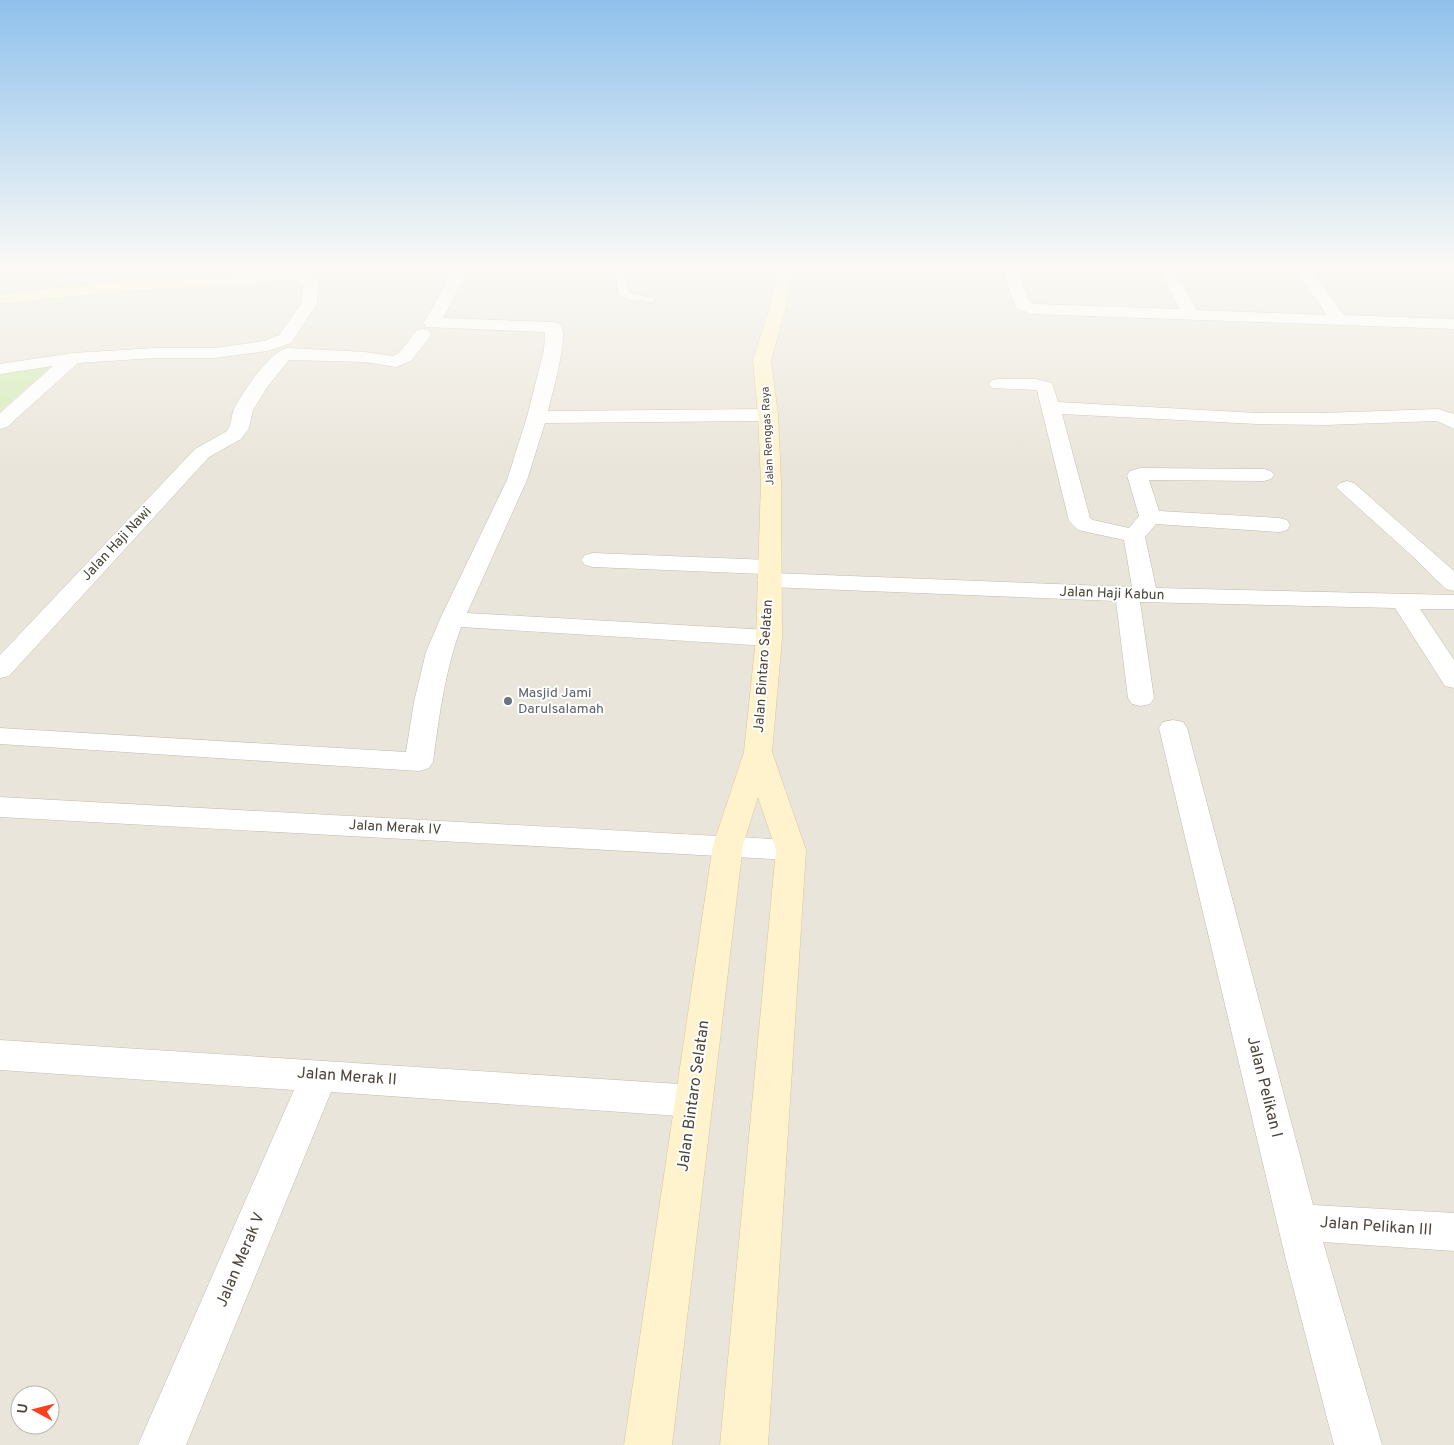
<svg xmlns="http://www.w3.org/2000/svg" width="1454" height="1445" font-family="Overpass,sans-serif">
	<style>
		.residential { fill: #eae5da; fill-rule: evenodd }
		.green { fill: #d2eab5 }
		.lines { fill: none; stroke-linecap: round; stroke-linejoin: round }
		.lane-casing { stroke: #c2bbae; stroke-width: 1 }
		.street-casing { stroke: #c2bbae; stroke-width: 1 }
		.secondary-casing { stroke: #d6c79b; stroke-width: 1 }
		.lane { fill: #fff; fill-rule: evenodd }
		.street { fill: #fff; fill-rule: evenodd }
		.secondary { fill: #fff3cd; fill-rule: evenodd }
		.worship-dot { fill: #6b7280; stroke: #fff; stroke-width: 2 }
		.labels { text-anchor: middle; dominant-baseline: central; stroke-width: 4; stroke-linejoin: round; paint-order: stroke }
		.far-street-label { font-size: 11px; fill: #4b4439; stroke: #fff }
		.street-label { font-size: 14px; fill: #4b4439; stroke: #fff }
		.worship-label { font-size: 14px; fill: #5b616d; stroke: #fff; text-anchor: start }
		.near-street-label { font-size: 16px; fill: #4b4439; stroke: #fff }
	</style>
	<rect width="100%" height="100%" fill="#f6f3ec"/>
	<path class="residential" d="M0 266H1454V1445H0ZM20 1395H50V1425H20Z"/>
	<path class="green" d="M54 364 0 411V373Z"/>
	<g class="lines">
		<g class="lane-casing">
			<path id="lane" d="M614 266H624L628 292 632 294 654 298 655 300 654 302 629 300 619 295Z"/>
		</g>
		<g class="street-casing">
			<path id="street" d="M452 266H467L461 284 443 318 552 322C556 323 561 323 562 328 567 342 552 394 548 411L768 409 775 411 778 415 775 419 768 421 545 423 527 480 467 613 769 630 778 633 782 638 778 643 769 646 461 627C445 671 439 716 433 762L429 768 419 771 0 744V728L406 752 414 702 426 652 440 619 507 480 527 417 544 350 545 332 426 327 424 323 445 284Z
				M1001 266H1016L1030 302 1034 304 1180 309 1157 266H1172L1197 310 1327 315 1292 266H1308L1344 315 1454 319V329L1031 314 1017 308 1015 305Z
				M302 270 313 276 319 285 317 304 291 343 268 351 215 358H155L78 363 7 427 0 429V413L53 366 0 374V364L73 353 155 348H215L264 341 279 335 301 304 303 285 294 275 297 272Z
				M423 329 429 330 431 334 429 338 411 361 396 367 365 362 289 360 268 386 253 410 249 428 241 439 209 457 9 676 0 678V655L195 449 227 431C232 424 231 416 234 409 243 392 269 352 287 348L365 352 393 356 399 353 417 330Z
				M998 379H1036L1052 383 1058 402 1257 413H1324L1438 409 1454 414V429L1437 421 1324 425 1257 424 1062 414 1090 518 1093 520 1129 528 1139 516 1127 475 1130 471 1140 468 1264 469 1271 471 1274 475 1271 479 1264 481 1149 480 1159 511 1279 518 1287 520 1290 525 1287 530 1279 532 1156 524 1145 537 1156 588 1454 595V609H1420L1454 660V688L1445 686 1395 608 1140 602 1154 698 1150 704 1141 706 1132 704 1128 698 1116 601 769 587 761 585 757 580 761 575 765 574 593 567 585 565 581 560 585 555 593 553 769 560 777 562 781 567 777 572 773 573 1132 587 1124 540 1078 530 1069 521 1037 390 992 388 989 384 992 380Z
				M1347 481 1354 483 1454 571V591L1446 589 1410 554 1340 491 1336 487 1340 483Z
				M1173 720 1183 722 1187 728 1313 1205 1454 1213V1251L1323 1242 1382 1445H1334L1285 1256 1159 728 1163 722Z
				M0 797 791 840 802 843 806 850 802 857 791 860 0 817Z
				M0 1040 694 1085 707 1090 713 1101 707 1112 694 1117 331 1092 186 1445H138L294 1090 0 1070Z"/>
		</g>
		<g class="secondary-casing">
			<path id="secondary" d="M324 266H354L351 269 302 280 114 292 0 304V294L114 282 302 270Z
				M779 266H795L785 310 771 360 778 415 781 482 782 638 772 752 806 850 768 1445H720L776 850 758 797 743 845 672 1445H624L713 845 744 752 756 638 761 482 758 415 753 360 769 310Z"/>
		</g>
		<use href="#lane" class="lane"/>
		<use href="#street" class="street"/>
		<use href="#secondary" class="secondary"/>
	</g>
	<linearGradient id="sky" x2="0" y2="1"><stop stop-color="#8fc1ec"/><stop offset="0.57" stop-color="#fbfaf6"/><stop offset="1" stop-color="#fbfaf6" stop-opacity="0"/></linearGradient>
	<rect width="1454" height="468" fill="url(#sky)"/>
	<circle class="worship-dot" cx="508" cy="701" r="5"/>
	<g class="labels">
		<g class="far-street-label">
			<text transform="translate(768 436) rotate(-93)">Jalan Renggas Raya</text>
		</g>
		<g class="street-label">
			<text transform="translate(117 544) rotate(-47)">Jalan Haji Nawi</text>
			<text transform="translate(1112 594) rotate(2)">Jalan Haji Kabun</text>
			<text transform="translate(764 666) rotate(-86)">Jalan Bintaro Selatan</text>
			<text transform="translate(395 828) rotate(3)">Jalan Merak IV</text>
		</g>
		<g class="worship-label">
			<text x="518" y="693">Masjid Jami<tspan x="518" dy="16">Darulsalamah</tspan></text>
		</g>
		<g class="near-street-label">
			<text transform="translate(347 1077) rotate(4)">Jalan Merak II</text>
			<text transform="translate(1264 1087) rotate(76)">Jalan Pelikan I</text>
			<text transform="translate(694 1096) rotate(-82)">Jalan Bintaro Selatan</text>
			<text transform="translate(1376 1227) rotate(4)">Jalan Pelikan III</text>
			<text transform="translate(241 1260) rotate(-67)">Jalan Merak V</text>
		</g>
	</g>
	<g transform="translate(35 1410) rotate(277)"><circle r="24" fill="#ffffff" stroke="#b7b4b0"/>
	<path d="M0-4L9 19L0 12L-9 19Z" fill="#fc3f1d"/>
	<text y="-8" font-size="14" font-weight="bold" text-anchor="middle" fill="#4b4439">U</text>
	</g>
</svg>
